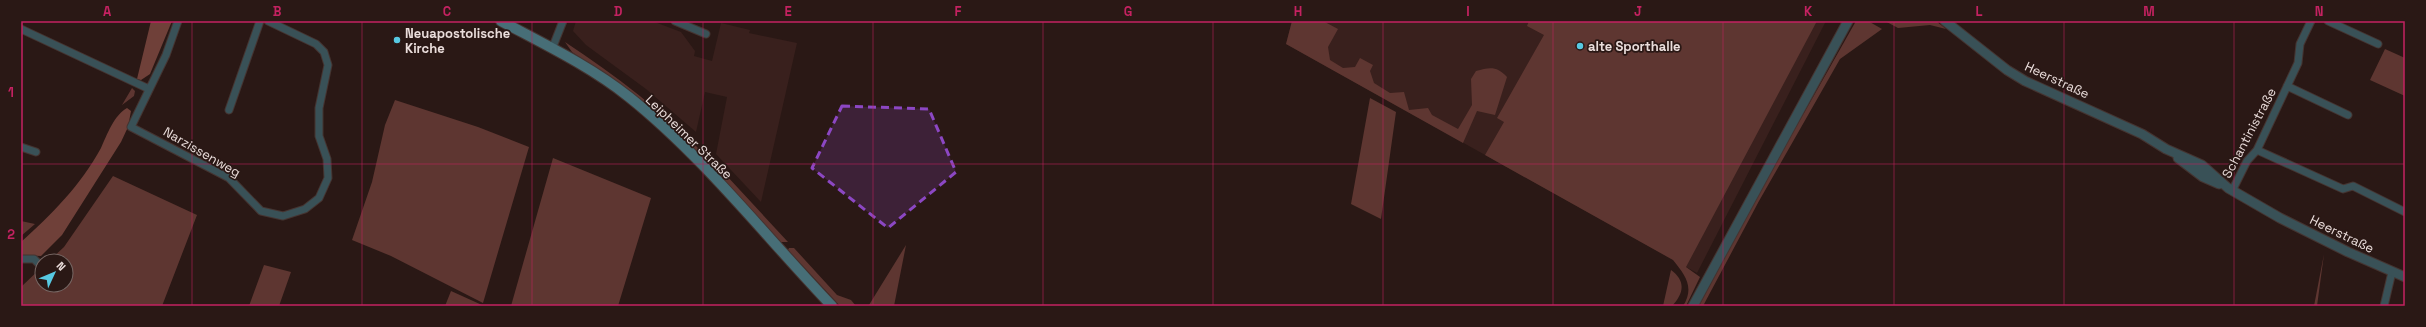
<svg xmlns="http://www.w3.org/2000/svg" width="2426" height="327" font-family="'Space Grotesk',sans-serif">
	<style>
		.built { fill: #39201d }
		.green { fill: #5e3631 }
		.forest { fill: #6f4039 }
		.lines { fill: none; stroke-linecap: round; stroke-linejoin: round }
		.minor-casing { stroke: #453431; stroke-width: 9 }
		.tertiary-casing { stroke: #453431; stroke-width: 11 }
		.secondary-casing { stroke: #453431; stroke-width: 12 }
		.minor { stroke: #395157; stroke-width: 7 }
		.tertiary { stroke: #395157; stroke-width: 9 }
		.secondary { stroke: #476e77; stroke-width: 10 }
		.marked { fill: #8c47c3; fill-opacity: 0.2; stroke: #8c47c3; stroke-width: 3; stroke-dasharray: 8 5; stroke-linejoin: round }
		.grid { fill: none; stroke: #c42261; stroke-width: 1; stroke-opacity: 0.55 }
		.poi-dot { fill: #57c9e2; stroke: #2a1815; stroke-width: 1.5 }
		.labels { text-anchor: middle; dominant-baseline: central; stroke-width: 3.5; stroke-linejoin: round; paint-order: stroke }
		.poi-label { font-size: 13px; font-weight: bold; fill: #eadddb; stroke: #2a1815; text-anchor: start }
		.street-label { font-size: 13px; fill: #eadddb; stroke: #2a1815 }
		.neatline { fill: none; stroke: #c42261; stroke-width: 1.5 }
		.grid-label { font-size: 13px; text-anchor: middle; font-weight: bold; fill: #c42261 }
	</style>
	<rect width="100%" height="100%" fill="#2a1815"/>
	<path class="built" d="M576 21H652L681 32 695 51 694 56 712 61 721 23 750 30 749 33 797 43 761 202 716 154 727 97 705 92 696 132 646 89 586 45 573 31Z
		M1292 21H1826L1697 273 1286 44Z"/>
	<path class="green" d="M1292 21H1323L1338 29 1328 47 1330 60 1343 68 1355 67 1360 58 1373 65 1370 71 1374 83 1390 93 1404 92 1409 110 1428 108 1432 115 1458 129 1472 105 1471 79 1476 71C1490 67 1497 66 1507 77L1495 115 1477 111 1463 143 1286 44Z
		M1529 21H1817L1686 267 1700 277 1686 306H1683C1695 287 1685 275 1673 260L1485 155 1504 122 1497 118 1544 35 1527 26Z
		M1856 21H1868L1882 29 1840 59 1759 201 1703 306H1699L1756 198Z
		M1885 21H1936L1946 29 1930 25 1898 28Z
		M565 42C616 76 663 111 705 155L695 151 633 94 572 52Z
		M2385 49 2405 58V96L2370 80Z
		M132 88 135 91 134 96 122 105Z
		M1370 98 1396 112 1381 219 1351 204Z
		M395 100 478 127 529 147 483 303 391 256 352 240 372 182 385 125Z
		M553 158 651 198 618 306H511Z
		M716 166 726 175 788 242H780L722 179Z
		M113 176 197 215 162 306H21V287L42 267V285H66V261H49L64 247Z
		M21 221 35 224 21 236Z
		M906 245 894 306H870L869 305Z
		M789 248H794L837 295 851 300 856 306H840L788 250Z
		M2324 254 2317 306H2314Z
		M264 265 291 272 279 306H249Z
		M1671 270C1686 281 1684 293 1672 306H1663Z
		M451 291 482 305 481 306H445Z"/>
	<path class="forest" d="M151 21H172L150 74 141 80 137 79Z
		M127 108 131 111 128 127 121 142 62 235 41 256 21 255V242C51 215 81 185 101 148 107 135 114 115 127 108Z"/>
	<g class="lines">
		<g class="minor-casing">
			<path id="minor" d="M178 21 166 55 131 127 229 178 261 211 283 216 305 209 319 198 328 178 327 159 319 136V108L328 65 324 52 316 44 268 21
				M675 21 706 34
				M2328 21 2378 44
				M21 29 149 89
				M552 49 563 21
				M2287 86 2348 115
				M229 110 260 21
				M21 147 36 152
				M2257 150 2343 189 2353 186 2405 212
				M2232 191 2247 161 2257 150 2298 63 2300 44 2311 21
				M21 259H34L39 264
				M2384 306 2392 272"/>
		</g>
		<g class="tertiary-casing">
			<path id="tertiary" d="M1945 21 2007 70 2025 81 2142 134 2166 149 2202 165 2228 188 2280 218 2348 252 2405 277
				M2178 158 2203 177 2219 184
				M1693 306 1848 21"/>
		</g>
		<g class="secondary-casing">
			<path id="secondary" d="M501 21C544 44 590 66 629 97 703 156 766 237 832 306"/>
		</g>
		<use href="#minor" class="minor"/>
		<use href="#tertiary" class="tertiary"/>
		<use href="#secondary" class="secondary"/>
	</g>
	<path class="marked" d="M842 106 929 109 956 172 888 228 812 168Z"/>
	<path class="grid" d="M192 21V306M362 21V306M532 21V306M703 21V306M873 21V306M1043 21V306M1213 21V306M1383 21V306M1553 21V306M1723 21V306M1894 21V306M2064 21V306M2234 21V306M21 164H2405"/>
	<g class="poi-dot">
		<circle cx="397" cy="40" r="4"/>
		<circle cx="1580" cy="46" r="4"/>
	</g>
	<g class="labels">
		<g class="poi-label">
			<text x="405" y="33">Neuapostolische<tspan x="405" dy="15">Kirche</tspan></text>
			<text x="1588" y="46">alte Sporthalle</text>
		</g>
		<g class="street-label">
			<text transform="translate(2057 80) rotate(25)">Heerstraße</text>
			<text transform="translate(2249 133) rotate(-62)">Schantinistraße</text>
			<text transform="translate(689 137) rotate(44)">Leipheimer Straße</text>
			<text transform="translate(202 152) rotate(30)">Narzissenweg</text>
			<text transform="translate(2342 234) rotate(26)">Heerstraße</text>
		</g>
	</g>
	<rect width="2426" height="327" fill="none" stroke="#2a1815" stroke-width="44"/>
	<g transform="translate(54 273) rotate(46)"><circle r="19" fill="#2a1815" stroke="#776764"/>
	<path d="M0-3L7 15L0 10L-7 15Z" fill="#57c9e2"/>
	<text y="-6" font-size="11" font-weight="bold" text-anchor="middle" fill="#eadddb">N</text>
	</g>
	<rect x="22" y="22" width="2382" height="283" class="neatline"/>
	<g class="grid-label">
		<text x="107" y="16">A</text>
		<text x="277" y="16">B</text>
		<text x="447" y="16">C</text>
		<text x="618" y="16">D</text>
		<text x="788" y="16">E</text>
		<text x="958" y="16">F</text>
		<text x="1128" y="16">G</text>
		<text x="1298" y="16">H</text>
		<text x="1468" y="16">I</text>
		<text x="1638" y="16">J</text>
		<text x="1808" y="16">K</text>
		<text x="1979" y="16">L</text>
		<text x="2149" y="16">M</text>
		<text x="2319" y="16">N</text>
		<text x="11" y="97">1</text>
		<text x="11" y="239">2</text>
	</g>
</svg>
